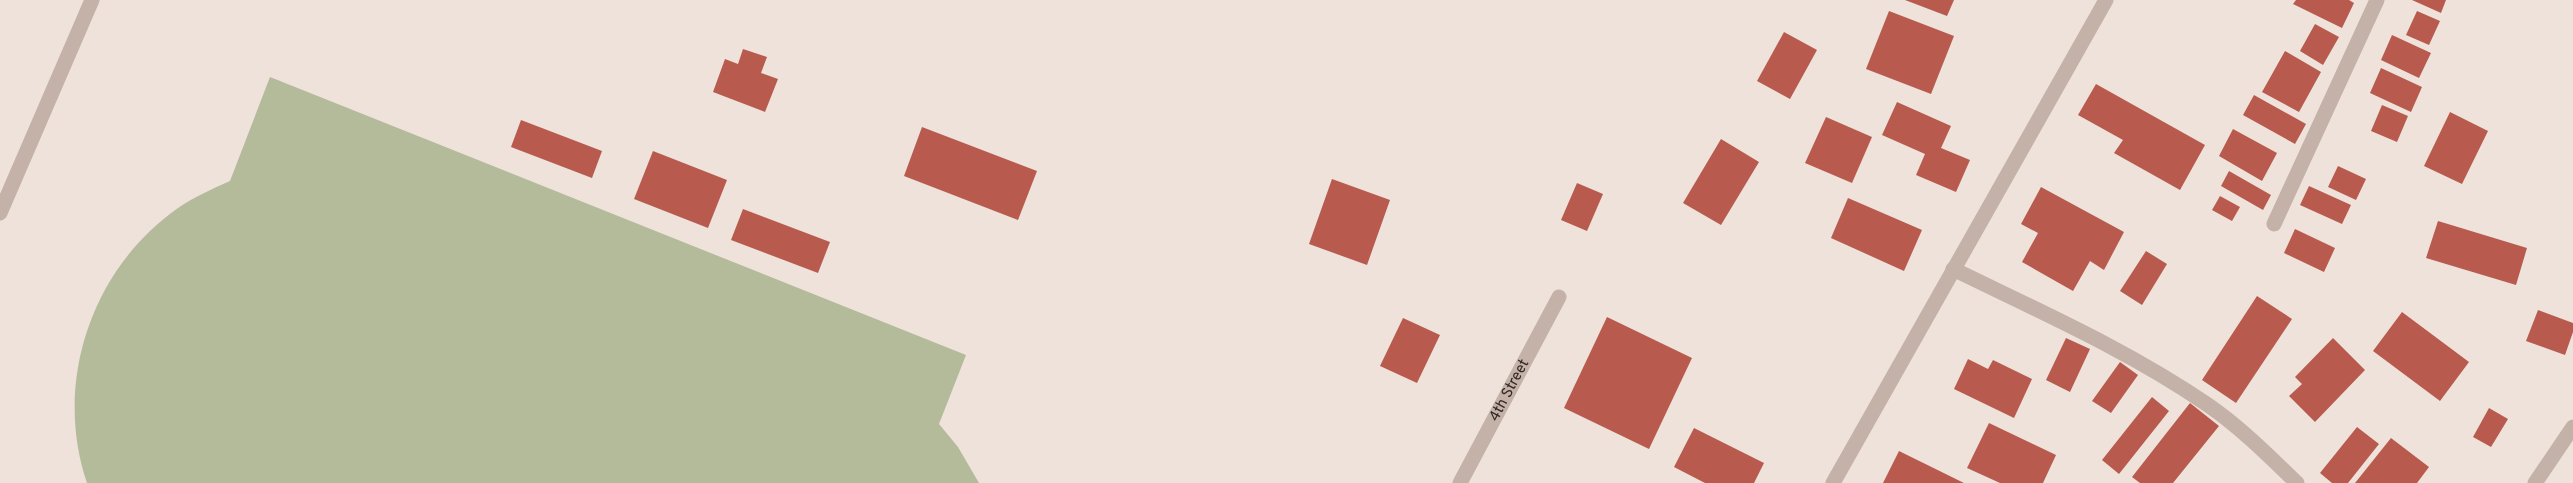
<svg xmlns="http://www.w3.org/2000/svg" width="2573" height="483" font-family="Overpass,sans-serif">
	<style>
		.green { fill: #b4bb9b }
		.building { fill: #b85b4e }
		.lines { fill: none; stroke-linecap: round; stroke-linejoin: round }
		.minor { stroke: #c4b1a7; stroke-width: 15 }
		.labels { text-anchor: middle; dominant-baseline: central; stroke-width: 4.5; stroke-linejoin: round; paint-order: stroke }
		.street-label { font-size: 15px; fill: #322927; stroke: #f6ece5 }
	</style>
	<rect width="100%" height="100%" fill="#eee2da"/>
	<path class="green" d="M270 77 966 355 939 424 958 447 979 483H87C53 383 91 269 178 208 194 197 212 189 230 181Z"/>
	<path class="building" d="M1905 0H1954L1947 16Z
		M2296 0H2349L2354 3 2342 28 2293 4Z
		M2412 0H2446L2441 13Z
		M1889 11 1954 36 1931 94 1866 69Z
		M2417 11 2440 21 2429 45 2406 35Z
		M2315 24 2339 37 2323 65 2300 51Z
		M1784 32 1817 50 1790 99 1757 81Z
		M2392 35 2431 53 2419 78 2381 60Z
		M743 49 767 57 761 73 778 79 765 112 713 92 725 59 738 64Z
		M2285 51 2321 72 2299 112 2262 92Z
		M2381 68 2422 87 2411 112 2370 93Z
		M2096 84 2205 145 2180 190 2114 153 2123 140 2078 115Z
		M2254 95 2306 124 2295 144 2243 115Z
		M1897 102 1951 126 1941 148 1970 160 1956 192 1916 175 1925 154 1882 135Z
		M2382 105 2408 116 2397 142 2371 131Z
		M2450 112 2488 131 2462 184 2424 166Z
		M1826 117 1872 137 1852 183 1805 163Z
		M521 120 602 151 592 178 511 147Z
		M922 127 1037 171 1018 220 904 176Z
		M2233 129 2277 153 2262 181 2219 156Z
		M1721 139 1759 162 1721 225 1683 203Z
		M653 151 727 180 708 228 634 199Z
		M2338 166 2366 179 2356 200 2328 187Z
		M2229 171 2271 195 2263 210 2221 186Z
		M1332 179 1390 200 1367 265 1309 244Z
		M1577 183 1603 194 1587 231 1561 220Z
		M2309 186 2351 205 2342 224 2300 205Z
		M2041 187 2124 232 2104 270 2090 261 2073 291 2022 262 2038 233 2021 224Z
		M2220 196 2240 207 2232 221 2212 210Z
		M1848 198 1922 230 1904 271 1831 238Z
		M743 209 830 242 818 273 731 240Z
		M2438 221 2527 248 2516 285 2426 258Z
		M2295 229 2335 248 2324 272 2284 253Z
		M2146 251 2167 264 2142 305 2120 291Z
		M2257 296 2292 319 2236 403 2202 380Z
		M2538 310 2573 323V332L2565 355 2526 341Z
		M2402 312 2469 362 2440 401 2373 351Z
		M1607 317 1692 358 1649 449 1564 408Z
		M1403 318 1440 335 1417 383 1380 366Z
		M2066 338 2090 349 2070 392 2046 380Z
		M2333 338 2365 370 2315 422 2289 396 2302 384 2295 377Z
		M1968 359 1988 369 1993 360 2032 379 2014 418 1954 389Z
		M2120 362 2138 375 2111 413 2092 401Z
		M2152 397 2169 411 2119 474 2102 460Z
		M2190 403 2219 426 2173 483H2140L2132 477Z
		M2489 408 2508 419 2491 447 2473 437Z
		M1989 423 2056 455 2043 483H2000L1967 468Z
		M2357 427 2379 444 2348 483H2332L2320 473Z
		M1694 428 1764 463 1754 483H1705L1674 467Z
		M2391 438 2429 467 2417 483H2355Z
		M1899 451 1964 483H1883Z"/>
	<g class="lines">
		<g class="minor">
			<path d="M0 213 92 0"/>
			<path d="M2274 224 2377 0"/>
			<path d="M1953 269C2039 311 2128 350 2208 405 2240 427 2269 456 2297 483"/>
			<path id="s1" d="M1460 483 1559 297"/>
			<path d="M1833 483 2106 0"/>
			<path d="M2535 483 2573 427"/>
		</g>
	</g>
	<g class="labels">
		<g class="street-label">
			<text stroke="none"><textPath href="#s1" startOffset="105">4th Street</textPath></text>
		</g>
	</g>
</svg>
